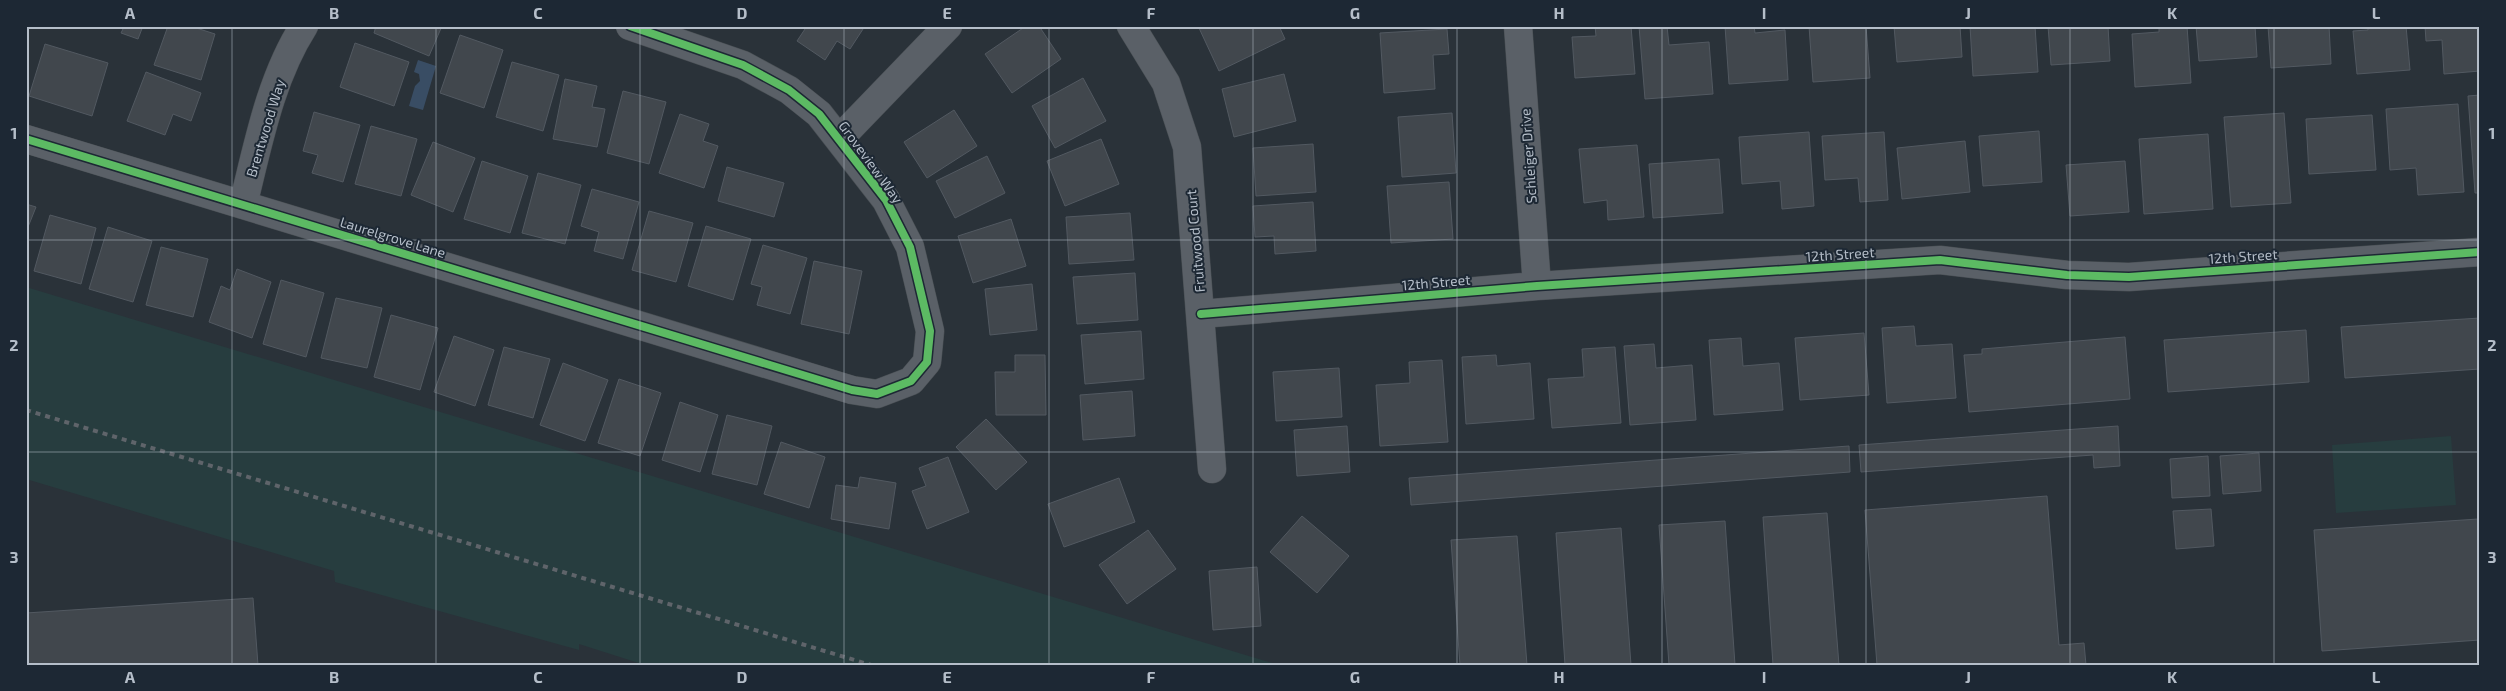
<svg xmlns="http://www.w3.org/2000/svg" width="2506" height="691" font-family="'Exo 2',sans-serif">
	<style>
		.green { fill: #273d3f }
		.water { fill: #394d64 }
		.building { fill: #41474d; stroke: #525961 }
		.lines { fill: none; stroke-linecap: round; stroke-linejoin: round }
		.minor-casing { stroke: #484e53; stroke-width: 29 }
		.minor { stroke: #5a6067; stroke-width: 28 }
		.rail { stroke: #5f646a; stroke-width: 4; stroke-dasharray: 5 5; stroke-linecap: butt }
		.cycleway-casing { stroke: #1d2834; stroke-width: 11 }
		.cycleway { stroke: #5cba63; stroke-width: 8 }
		.grid { fill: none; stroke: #b5bec9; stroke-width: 1; stroke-opacity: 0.55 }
		.labels { text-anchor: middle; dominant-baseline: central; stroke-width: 4; stroke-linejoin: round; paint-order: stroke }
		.street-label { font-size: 14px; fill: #b5bec9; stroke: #1d2834 }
		.neatline { fill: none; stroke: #b5bec9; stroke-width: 2 }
		.grid-label { font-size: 16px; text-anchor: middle; font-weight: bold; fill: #b5bec9 }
	</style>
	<rect width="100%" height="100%" fill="#2a3239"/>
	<path class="green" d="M26 287 1279 665H645L579 644V650L335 582 334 571 26 479Z
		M2451 436 2456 505 2336 513 2332 445Z"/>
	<path class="water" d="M418 60 436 66 423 110 409 106 415 86 420 81 419 74 414 72Z"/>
	<path class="building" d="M114 26H143L138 39 121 33 123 29Z
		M168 26H190L215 34 201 80 154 65Z
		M376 26H442L429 56 374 33Z
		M807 26H865L850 49 837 41 825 60 797 41Z
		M1026 26H1039L1061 59 1012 93 985 54Z
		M1203 26H1279L1285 39 1219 71 1199 28Z
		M1595 26H1631L1635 74 1575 78 1572 37 1596 36Z
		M1639 26H1667L1669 45 1709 42 1713 94 1645 99Z
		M1725 26H1754L1755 33 1785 30 1788 80 1729 84Z
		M1809 26H1866L1870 78 1813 82Z
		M1894 26H1960L1962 57 1897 62Z
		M1970 26H2035L2038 72 1973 76Z
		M2048 26H2108L2110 61 2051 65Z
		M2159 26H2187L2191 83 2135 87 2132 34 2159 32Z
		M2196 26H2255L2257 57 2199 61Z
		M2268 26H2329L2331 64 2271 68Z
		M2368 26H2406L2410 70 2357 74 2353 31 2368 30Z
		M2425 26H2480V71L2444 74 2442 40 2426 41Z
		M1447 29 1449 54 1433 55 1435 89 1384 93 1380 33Z
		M460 35 503 50 484 108 440 93Z
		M355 43 409 62 394 106 340 87Z
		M45 44 108 63 92 116 29 96Z
		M512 62 559 75 543 131 496 117Z
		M146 72 201 93 191 121 173 114 165 135 127 121Z
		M1284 74 1296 121 1234 137 1222 89Z
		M1083 78 1106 121 1055 148 1032 106Z
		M565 79 597 86 592 107 605 109 597 147 553 139Z
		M623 91 666 102 649 164 607 153Z
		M2480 95V193H2475L2468 96Z
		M2458 104 2464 192 2418 195 2416 168 2390 170 2386 109Z
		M954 110 977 146 927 178 904 142Z
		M314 112 360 125 343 182 312 173 318 155 303 151Z
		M1452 113 1456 173 1402 177 1398 117Z
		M2284 113 2291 203 2231 207 2224 117Z
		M680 114 709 124 703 141 718 146 704 188 659 173Z
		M2372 115 2376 170 2309 174 2306 119Z
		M371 126 417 139 401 196 355 184Z
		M2039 131 2042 182 1983 186 1979 136Z
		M1809 132 1814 206 1782 209 1780 181 1742 184 1739 137Z
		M1884 132 1888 200 1860 202 1858 178 1825 180 1822 136Z
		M2208 134 2213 209 2144 214 2139 139Z
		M1101 139 1119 184 1065 206 1047 161Z
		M1965 141 1970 192 1902 199 1897 148Z
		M433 142 475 158 453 212 411 195Z
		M1313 144 1316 192 1256 196 1253 148Z
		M1637 145 1644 217 1608 220 1607 200 1584 203 1579 149Z
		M987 156 1005 193 955 218 936 181Z
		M1719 159 1723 213 1653 218 1649 164Z
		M482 161 528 176 510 233 464 219Z
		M2125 161 2129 212 2070 216 2066 165Z
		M727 167 784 183 774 217 718 201Z
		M538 173 581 185 565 244 522 233Z
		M1449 182 1453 239 1391 243 1387 186Z
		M592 189 639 202 623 259 594 251 599 232 581 226Z
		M1313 202 1316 251 1275 254 1274 236 1255 237 1253 206Z
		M26 204 36 207 26 232Z
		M649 211 693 223 676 282 632 270Z
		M1130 213 1134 260 1069 264 1066 217Z
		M50 215 96 228 81 284 34 271Z
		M1011 219 1026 266 973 283 958 236Z
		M706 226 751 239 733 300 688 286Z
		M108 227 152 241 133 302 89 289Z
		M763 245 807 258 790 314 757 305 762 287 751 284Z
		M161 247 208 259 193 317 146 305Z
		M814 261 862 271 849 334 801 324Z
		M237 269 271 282 252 338 209 322 221 286 230 290Z
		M1135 273 1138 320 1077 324 1073 277Z
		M281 280 324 293 306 357 263 344Z
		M1032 284 1037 330 990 335 985 289Z
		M336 298 382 308 367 368 321 358Z
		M391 315 438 328 420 390 374 377Z
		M2480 318V369L2345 378 2341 327Z
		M1914 326 1916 346 1952 344 1956 398 1887 403 1882 328Z
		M2306 330 2309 382 2168 392 2164 340Z
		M1141 331 1144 379 1085 384 1081 335Z
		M1864 333 1869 395 1800 400 1795 338Z
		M454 336 494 350 475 406 434 392Z
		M2125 337 2130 399 1969 412 1964 355 1982 354V349Z
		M1741 338 1743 366 1779 363 1783 410 1714 415 1709 340Z
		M1654 344 1656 368 1692 365 1696 420 1630 425 1624 346Z
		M504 347 550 359 533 418 488 405Z
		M1615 347 1621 423 1552 428 1548 379 1584 377 1582 349Z
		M1015 355H1045L1046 415H996L995 372H1015Z
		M1496 355 1497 366 1530 363 1534 419 1466 424 1462 357Z
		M1442 360 1448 442 1380 446 1376 385 1410 383 1409 362Z
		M563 363 608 380 585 441 540 425Z
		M1339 368 1342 417 1276 421 1273 372Z
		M619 379 661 393 640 456 598 443Z
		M1132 391 1135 436 1083 440 1080 395Z
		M680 402 718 415 700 472 662 460Z
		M727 415 772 426 757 485 712 474Z
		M986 419 1027 462 996 490 956 447Z
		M1347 426 1350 472 1297 476 1294 430Z
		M2118 426 2120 466 2094 468 2093 455 1861 472 1859 445Z
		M781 442 825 457 809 508 764 494Z
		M1849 446 1850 472 1411 505 1409 478Z
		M2259 453 2261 491 2223 494 2220 456Z
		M2208 456 2210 496 2172 498 2170 459Z
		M948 457 969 512 927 529 912 491 926 486 919 468Z
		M860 477 896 483 889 529 831 519 836 485 858 488Z
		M1119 478 1135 522 1064 547 1048 504Z
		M2047 496 2059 645 2084 643 2086 665H1877L1865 510Z
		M2211 509 2214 546 2176 549 2173 511Z
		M1827 513 1839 665H1773L1763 517Z
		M1302 516 1349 556 1317 593 1270 552Z
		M2478 519 2480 640 2322 651 2314 530Z
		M1725 521 1735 665H1669L1659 525Z
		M1621 528 1631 665H1565L1556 533Z
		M1148 530 1176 569 1127 604 1099 565Z
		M1517 536 1527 665H1460L1451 540Z
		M1257 567 1261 626 1213 630 1209 571Z
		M253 598 258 665H26V613Z"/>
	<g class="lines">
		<g class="minor-casing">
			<path id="minor" d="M1131 26 1166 83 1187 147 1212 469
				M1518 26 1537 286
				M840 138 948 26
				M26 139 852 390 877 394 911 381 927 362 930 331 910 247 886 200 819 114 789 90 743 65 630 26
				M243 205C258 145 270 79 304 26
				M1201 314 1537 286 1940 260 2067 275 2129 277 2480 252"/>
		</g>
		<use href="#minor" class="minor"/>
		<path class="rail" d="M26 410 871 665"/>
		<g class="cycleway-casing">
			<path id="cycleway" d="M26 139 852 390 877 394 911 381 927 362 930 331 910 247 886 200 819 114 789 90 743 65 630 26
				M1201 314 1537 286 1940 260 2067 275 2129 277 2480 252"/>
		</g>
		<use href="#cycleway" class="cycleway"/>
	</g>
	<path class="grid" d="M232 26V665M436 26V665M640 26V665M844 26V665M1049 26V665M1253 26V665M1457 26V665M1662 26V665M1866 26V665M2070 26V665M2274 26V665M26 240H2480M26 452H2480"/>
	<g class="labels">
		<g class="street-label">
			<text transform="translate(265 128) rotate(-73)">Brentwood Way</text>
			<text transform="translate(1528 156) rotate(-94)">Schleiger Drive</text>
			<text transform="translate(871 162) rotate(54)">Groveview Way</text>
			<text transform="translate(393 237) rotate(17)">Laurelgrove Lane</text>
			<text transform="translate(1195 241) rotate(-95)">Fruitwood Court</text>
			<text transform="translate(1840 254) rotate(-4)">12th Street</text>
			<text transform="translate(2243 256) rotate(-4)">12th Street</text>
			<text transform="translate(1436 282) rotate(-5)">12th Street</text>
		</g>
	</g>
	<rect width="2506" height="691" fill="none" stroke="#1d2834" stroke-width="55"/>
	<rect x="28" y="28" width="2450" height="636" class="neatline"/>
	<g class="grid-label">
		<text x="130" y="19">A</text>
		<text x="334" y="19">B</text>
		<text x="538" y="19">C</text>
		<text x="742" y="19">D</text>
		<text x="947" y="19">E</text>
		<text x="1151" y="19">F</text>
		<text x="1355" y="19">G</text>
		<text x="1559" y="19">H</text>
		<text x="1764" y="19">I</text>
		<text x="1968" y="19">J</text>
		<text x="2172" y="19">K</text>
		<text x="2376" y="19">L</text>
		<text x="14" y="139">1</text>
		<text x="2492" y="139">1</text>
		<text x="14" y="351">2</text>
		<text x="2492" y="351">2</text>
		<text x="14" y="563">3</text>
		<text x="2492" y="563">3</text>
		<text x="130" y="683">A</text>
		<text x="334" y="683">B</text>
		<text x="538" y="683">C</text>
		<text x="742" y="683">D</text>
		<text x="947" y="683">E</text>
		<text x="1151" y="683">F</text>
		<text x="1355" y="683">G</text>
		<text x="1559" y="683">H</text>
		<text x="1764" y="683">I</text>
		<text x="1968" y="683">J</text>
		<text x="2172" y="683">K</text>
		<text x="2376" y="683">L</text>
	</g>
</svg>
